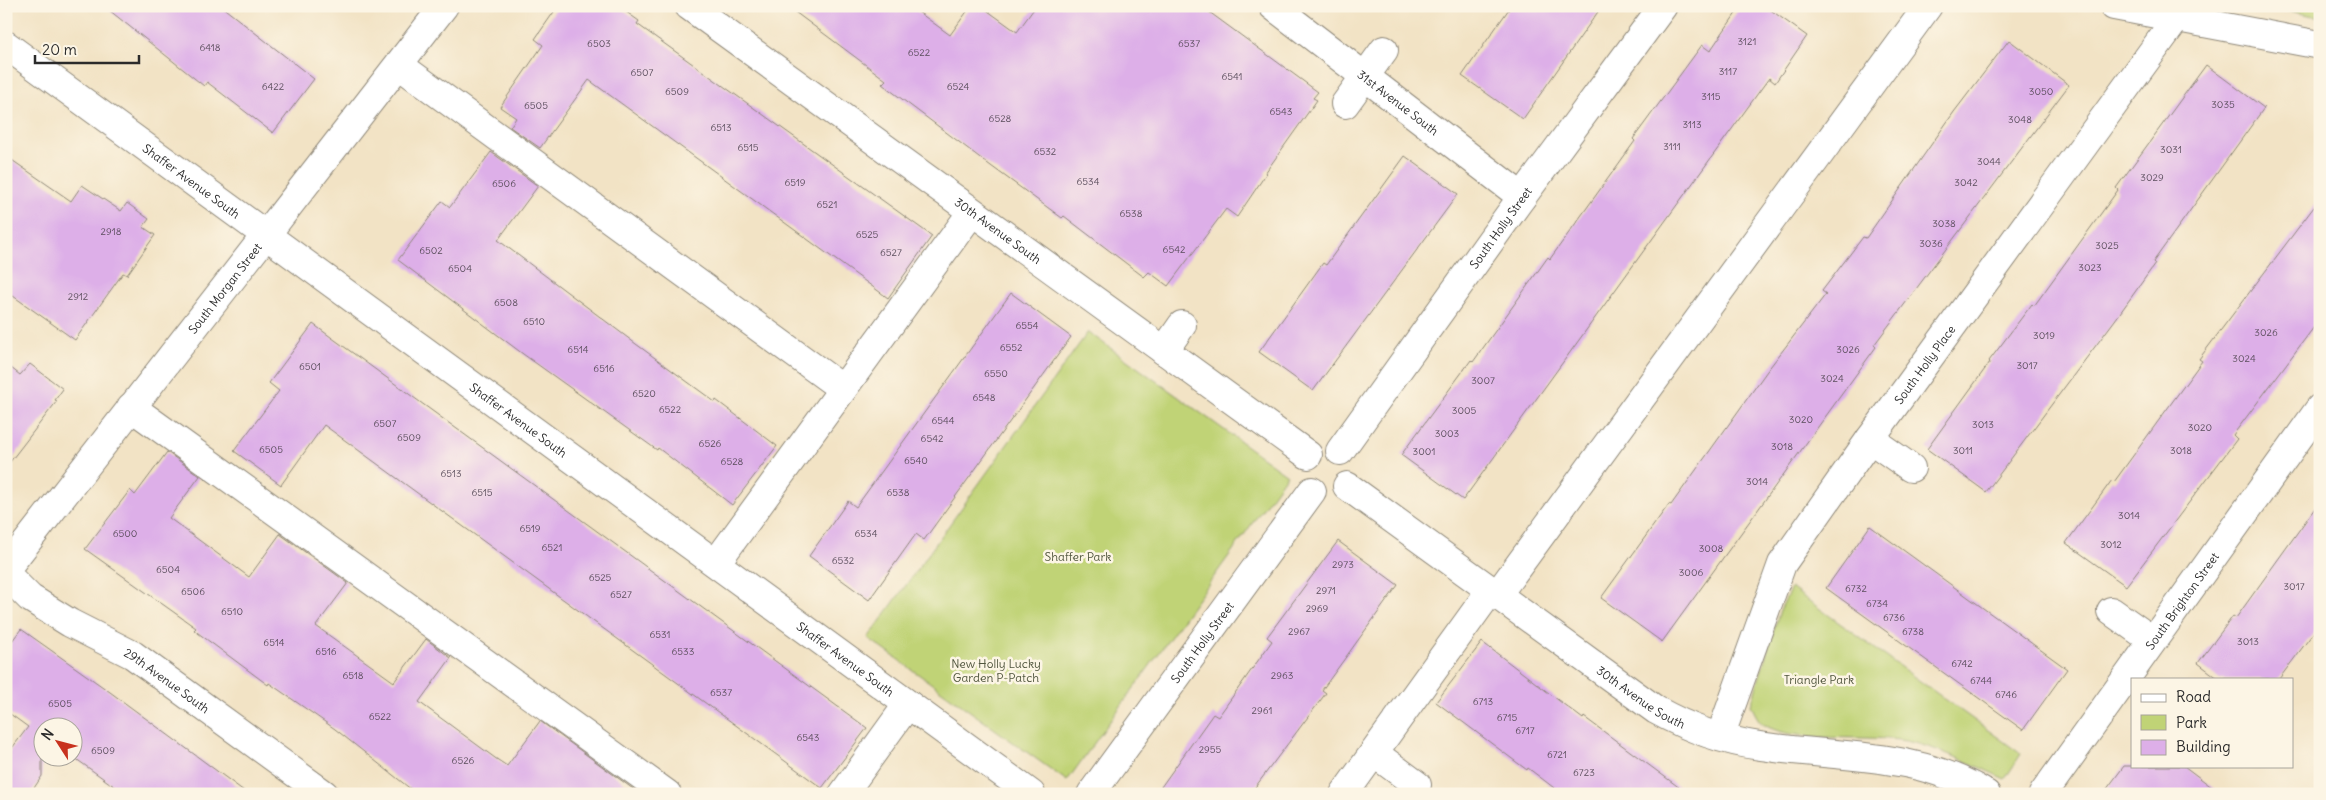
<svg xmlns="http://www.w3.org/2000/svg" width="2326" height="800" font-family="Delius,sans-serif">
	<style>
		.green { fill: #c0d376; stroke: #767f50 }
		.building { fill: #ddafe8 }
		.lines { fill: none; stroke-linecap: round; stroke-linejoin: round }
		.minor-casing { stroke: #8e8778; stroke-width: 30 }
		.minor { stroke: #fff; stroke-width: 28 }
		.labels { text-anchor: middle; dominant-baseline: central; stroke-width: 5; stroke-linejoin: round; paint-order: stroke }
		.number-label { font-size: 10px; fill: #584c5a }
		.street-label { font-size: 12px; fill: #2b2b2b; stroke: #fcf5e5 }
		.park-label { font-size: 12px; fill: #50553e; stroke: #fcf5e5 }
	</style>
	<rect width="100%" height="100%" fill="#fcf5e5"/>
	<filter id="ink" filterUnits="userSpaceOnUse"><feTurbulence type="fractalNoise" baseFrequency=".02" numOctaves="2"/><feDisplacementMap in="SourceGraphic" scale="10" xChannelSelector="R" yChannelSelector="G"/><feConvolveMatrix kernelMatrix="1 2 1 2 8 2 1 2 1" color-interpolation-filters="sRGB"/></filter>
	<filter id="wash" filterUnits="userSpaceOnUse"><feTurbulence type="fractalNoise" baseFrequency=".0096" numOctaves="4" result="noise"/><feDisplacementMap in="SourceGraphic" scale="20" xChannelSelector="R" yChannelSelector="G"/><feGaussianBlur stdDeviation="1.12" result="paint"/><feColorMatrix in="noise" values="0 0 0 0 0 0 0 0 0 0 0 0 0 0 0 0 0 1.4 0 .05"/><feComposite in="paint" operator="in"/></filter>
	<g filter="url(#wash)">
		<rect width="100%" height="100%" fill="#f2e3c5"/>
		<path class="green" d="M2262 6H2320V17Z
			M1088 332 1287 475 1067 781 868 638Z
			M1791 588 2021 754 2005 779C1976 766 1937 747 1906 741 1869 734 1792 744 1763 724 1758 721 1754 711 1751 705L1780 610Z"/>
		<g id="blocks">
			<path class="building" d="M104 6H221L314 79 273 133 207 82 204 86Z
				M558 6H618L639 21 637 24 932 236 888 298 589 80 540 148 510 127 516 118 500 107 543 45 535 39Z
				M787 6H910L950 35 971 6H981L1017 32 1036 6H1201L1318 92 1313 98 1317 100 1265 173 1266 174 1237 217 1226 209 1168 286 1149 272 1144 277 1064 216 1062 218 991 166 882 84 886 80Z
				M1511 6H1602L1523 119 1462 76Z
				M1741 6H1765L1807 36 1775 83 1769 78 1463 500 1401 455 1471 360 1473 362 1548 257 1550 259 1635 141 1633 139 1702 45 1710 51Z
				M2009 40 2069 85 1874 345 1876 347 1662 642 1601 598 1669 504 1671 505 1767 371 1826 294 1822 291 1863 237 1866 238 1954 112Z
				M2206 65 2264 108 2153 262 2155 264 2115 320 1986 492 1927 449 1990 362 1989 361 2032 304 2034 306 2118 190 2116 188Z
				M491 152 538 186 498 240 636 344 715 402 716 400 777 446 732 505 658 448 657 450 523 354 398 260 442 201 450 207Z
				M6 156 71 201 82 185 121 211 127 203 149 219 143 227 155 235 127 275 123 273 75 340 6 291Z
				M1405 156 1458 194 1313 391 1259 352 1323 263 1326 265Z
				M2320 199V319L2233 435 2237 439 2126 586 2066 543 2112 480 2114 482 2202 361 2199 359Z
				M1011 293 1071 337 924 540 916 534 869 600 809 556 848 501 856 507Z
				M313 324 867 728 822 788 324 425 281 485 234 451 279 391 269 383Z
				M6 364 20 375 30 364 63 389 55 400 57 401 6 467Z
				M167 452 200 476 169 518 249 577 280 534 348 583 316 626 394 682 426 639 451 658 419 702 495 758 507 766 540 721 640 794H417L335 729 269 683 268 685 194 630 196 628 85 549 130 490 135 495Z
				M2320 501V624L2279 679H2219L2198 663 2233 616 2236 618Z
				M1870 526 2067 669 2023 730 1826 588Z
				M1338 541 1398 585 1322 690 1326 693 1250 794H1156L1213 714 1218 717 1272 641 1267 637Z
				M21 629 110 692 248 794H125L72 756V728H42V776L30 794H6V756L28 727 6 711V649Z
				M1482 642 1583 719 1584 717 1688 794H1562L1528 768 1527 770 1436 702Z
				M2124 766H2184L2221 794H2103Z"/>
		</g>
	</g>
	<g filter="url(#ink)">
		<use href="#blocks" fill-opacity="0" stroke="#8e8778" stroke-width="1"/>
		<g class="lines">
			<g class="minor-casing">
				<g id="minor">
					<path id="s1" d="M689 6 1308 455"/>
					<path id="s2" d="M1273 6 1522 197"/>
					<path d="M2114 6 2320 45"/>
					<path id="s3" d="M6 45 1031 794"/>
					<path d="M399 65 843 389"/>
					<path d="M1345 104 1384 50"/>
					<path d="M1164 351 1182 325"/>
					<path d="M131 407 667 794"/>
					<path d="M1870 439 1911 468"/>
					<path id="s4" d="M1340 451 1522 197 1663 6"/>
					<path id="s5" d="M1347 486 1656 710C1688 728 1724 741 1760 746 1837 758 1918 751 1986 794"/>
					<path d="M716 563 972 212"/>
					<path id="s6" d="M6 569 444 6"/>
					<path id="s7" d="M6 574 30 598 70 623 133 655 324 794"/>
					<path d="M1497 595 1928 6"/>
					<path d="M2111 611 2152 640"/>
					<path id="s8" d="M1720 737 1782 564 1870 439 2176 19"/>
					<path d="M1374 753 1417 785"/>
					<path d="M843 794 908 704"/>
					<path id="s9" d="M1091 794 1312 491"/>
					<path d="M1344 794 1491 590"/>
					<path id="s10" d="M2043 794 2320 408"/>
				</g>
			</g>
			<use href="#minor" class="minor"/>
		</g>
	</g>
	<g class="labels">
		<g class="number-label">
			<text x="1747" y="41">3121</text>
			<text x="599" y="43">6503</text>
			<text x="1189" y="43">6537</text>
			<text x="210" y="47">6418</text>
			<text x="919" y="52">6522</text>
			<text x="1728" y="71">3117</text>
			<text x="642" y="72">6507</text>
			<text x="1232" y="76">6541</text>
			<text x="273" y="86">6422</text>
			<text x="958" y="86">6524</text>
			<text x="677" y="91">6509</text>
			<text x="2041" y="91">3050</text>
			<text x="1711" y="96">3115</text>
			<text x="2223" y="104">3035</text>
			<text x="536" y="105">6505</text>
			<text x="1281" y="111">6543</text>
			<text x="1000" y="118">6528</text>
			<text x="2020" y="119">3048</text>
			<text x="1692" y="124">3113</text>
			<text x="721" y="127">6513</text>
			<text x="1672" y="146">3111</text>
			<text x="748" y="147">6515</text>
			<text x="2171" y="149">3031</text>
			<text x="1045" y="151">6532</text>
			<text x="1989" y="161">3044</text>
			<text x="2152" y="177">3029</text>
			<text x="1088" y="181">6534</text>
			<text x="795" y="182">6519</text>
			<text x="1966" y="182">3042</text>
			<text x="504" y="183">6506</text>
			<text x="827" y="204">6521</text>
			<text x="1131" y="213">6538</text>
			<text x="1944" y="223">3038</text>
			<text x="111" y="231">2918</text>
			<text x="867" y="234">6525</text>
			<text x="1931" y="243">3036</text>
			<text x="2107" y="245">3025</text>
			<text x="1174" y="249">6542</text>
			<text x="431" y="250">6502</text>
			<text x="891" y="252">6527</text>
			<text x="2090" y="267">3023</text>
			<text x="460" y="268">6504</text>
			<text x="78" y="296">2912</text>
			<text x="506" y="302">6508</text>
			<text x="534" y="321">6510</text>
			<text x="1027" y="325">6554</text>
			<text x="2266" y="332">3026</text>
			<text x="2044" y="335">3019</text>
			<text x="1011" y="347">6552</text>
			<text x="578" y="349">6514</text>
			<text x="1848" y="349">3026</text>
			<text x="2244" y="358">3024</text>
			<text x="2027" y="365">3017</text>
			<text x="310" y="366">6501</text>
			<text x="604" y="368">6516</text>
			<text x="996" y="373">6550</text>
			<text x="1832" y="378">3024</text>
			<text x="1483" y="380">3007</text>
			<text x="644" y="393">6520</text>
			<text x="984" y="397">6548</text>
			<text x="670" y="409">6522</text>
			<text x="1464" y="410">3005</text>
			<text x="1801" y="419">3020</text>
			<text x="943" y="420">6544</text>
			<text x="385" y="423">6507</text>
			<text x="1983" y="424">3013</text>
			<text x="2200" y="427">3020</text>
			<text x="1447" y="433">3003</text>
			<text x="409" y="437">6509</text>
			<text x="932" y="438">6542</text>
			<text x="710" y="443">6526</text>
			<text x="1782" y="446">3018</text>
			<text x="271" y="449">6505</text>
			<text x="1963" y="450">3011</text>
			<text x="2181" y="450">3018</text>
			<text x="1424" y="451">3001</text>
			<text x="916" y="460">6540</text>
			<text x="732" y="461">6528</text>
			<text x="451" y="473">6513</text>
			<text x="1757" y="481">3014</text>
			<text x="482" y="492">6515</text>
			<text x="898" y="492">6538</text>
			<text x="2129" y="515">3014</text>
			<text x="530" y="528">6519</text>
			<text x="125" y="533">6500</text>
			<text x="866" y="533">6534</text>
			<text x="2111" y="544">3012</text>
			<text x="552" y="547">6521</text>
			<text x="1711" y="548">3008</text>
			<text x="843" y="560">6532</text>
			<text x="1343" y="564">2973</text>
			<text x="168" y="569">6504</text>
			<text x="1691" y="572">3006</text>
			<text x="600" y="577">6525</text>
			<text x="2294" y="586">3017</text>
			<text x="1856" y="588">6732</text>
			<text x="1326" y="590">2971</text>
			<text x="193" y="591">6506</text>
			<text x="621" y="594">6527</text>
			<text x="1877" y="603">6734</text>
			<text x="1317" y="608">2969</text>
			<text x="232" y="611">6510</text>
			<text x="1894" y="617">6736</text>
			<text x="1299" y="631">2967</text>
			<text x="1913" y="631">6738</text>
			<text x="660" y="634">6531</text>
			<text x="2248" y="641">3013</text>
			<text x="274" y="642">6514</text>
			<text x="326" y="651">6516</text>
			<text x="683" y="651">6533</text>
			<text x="1962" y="663">6742</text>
			<text x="353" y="675">6518</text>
			<text x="1282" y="675">2963</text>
			<text x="1981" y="680">6744</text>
			<text x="721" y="692">6537</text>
			<text x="2006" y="694">6746</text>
			<text x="1483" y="701">6713</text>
			<text x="60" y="703">6505</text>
			<text x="1262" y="710">2961</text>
			<text x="380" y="716">6522</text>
			<text x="1507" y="717">6715</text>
			<text x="1525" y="730">6717</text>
			<text x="808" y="737">6543</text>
			<text x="1210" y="749">2955</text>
			<text x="103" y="750">6509</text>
			<text x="1557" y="754">6721</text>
			<text x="463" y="760">6526</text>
			<text x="1584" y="772">6723</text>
		</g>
		<g class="street-label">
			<text stroke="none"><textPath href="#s2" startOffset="158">31st Avenue South</textPath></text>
			<text stroke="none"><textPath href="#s3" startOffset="230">Shaffer Avenue South</textPath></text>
			<text stroke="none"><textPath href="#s4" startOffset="275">South Holly Street</textPath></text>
			<text stroke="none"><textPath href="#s1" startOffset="382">30th Avenue South</textPath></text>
			<text stroke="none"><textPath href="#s6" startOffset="356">South Morgan Street</textPath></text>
			<text stroke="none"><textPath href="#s8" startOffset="429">South Holly Place</textPath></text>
			<text stroke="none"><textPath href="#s3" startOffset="635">Shaffer Avenue South</textPath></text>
			<text stroke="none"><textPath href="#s10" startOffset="238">South Brighton Street</textPath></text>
			<text stroke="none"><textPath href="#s9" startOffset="188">South Holly Street</textPath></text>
			<text stroke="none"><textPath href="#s3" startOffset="1040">Shaffer Avenue South</textPath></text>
			<text stroke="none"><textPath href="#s7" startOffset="194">29th Avenue South</textPath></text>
			<text stroke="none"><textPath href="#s5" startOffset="362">30th Avenue South</textPath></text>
		</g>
		<g class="park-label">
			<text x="1078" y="556">Shaffer Park</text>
			<text x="996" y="663">New Holly Lucky<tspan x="996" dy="14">Garden P-Patch</tspan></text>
			<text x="1819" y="679">Triangle Park</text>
		</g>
	</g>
	<rect width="2326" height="800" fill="none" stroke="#fcf5e5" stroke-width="25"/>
	<rect x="2131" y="678" width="162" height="90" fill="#fcf5e5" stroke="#a8a49b"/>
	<rect x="2141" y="694" width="25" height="8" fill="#ffffff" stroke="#a8a49b"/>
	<text x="2176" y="702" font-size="15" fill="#2b2b2b">Road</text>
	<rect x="2141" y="715" width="25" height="15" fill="#c0d376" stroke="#a8a49b"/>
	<text x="2176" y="728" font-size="15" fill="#2b2b2b">Park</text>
	<rect x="2141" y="740" width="25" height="15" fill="#ddafe8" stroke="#a8a49b"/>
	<text x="2176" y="752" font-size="15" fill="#2b2b2b">Building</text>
	<g transform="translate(58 742) rotate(306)"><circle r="24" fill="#fcf5e5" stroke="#a8a49b"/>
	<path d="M0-4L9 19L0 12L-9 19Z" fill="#c8321e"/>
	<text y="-8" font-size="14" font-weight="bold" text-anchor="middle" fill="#2b2b2b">N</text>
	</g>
	<path d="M35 55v8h104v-8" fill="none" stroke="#2b2b2b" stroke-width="2.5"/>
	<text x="42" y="55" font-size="15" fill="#2b2b2b" stroke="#fcf5e5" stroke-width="4" paint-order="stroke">20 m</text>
</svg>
